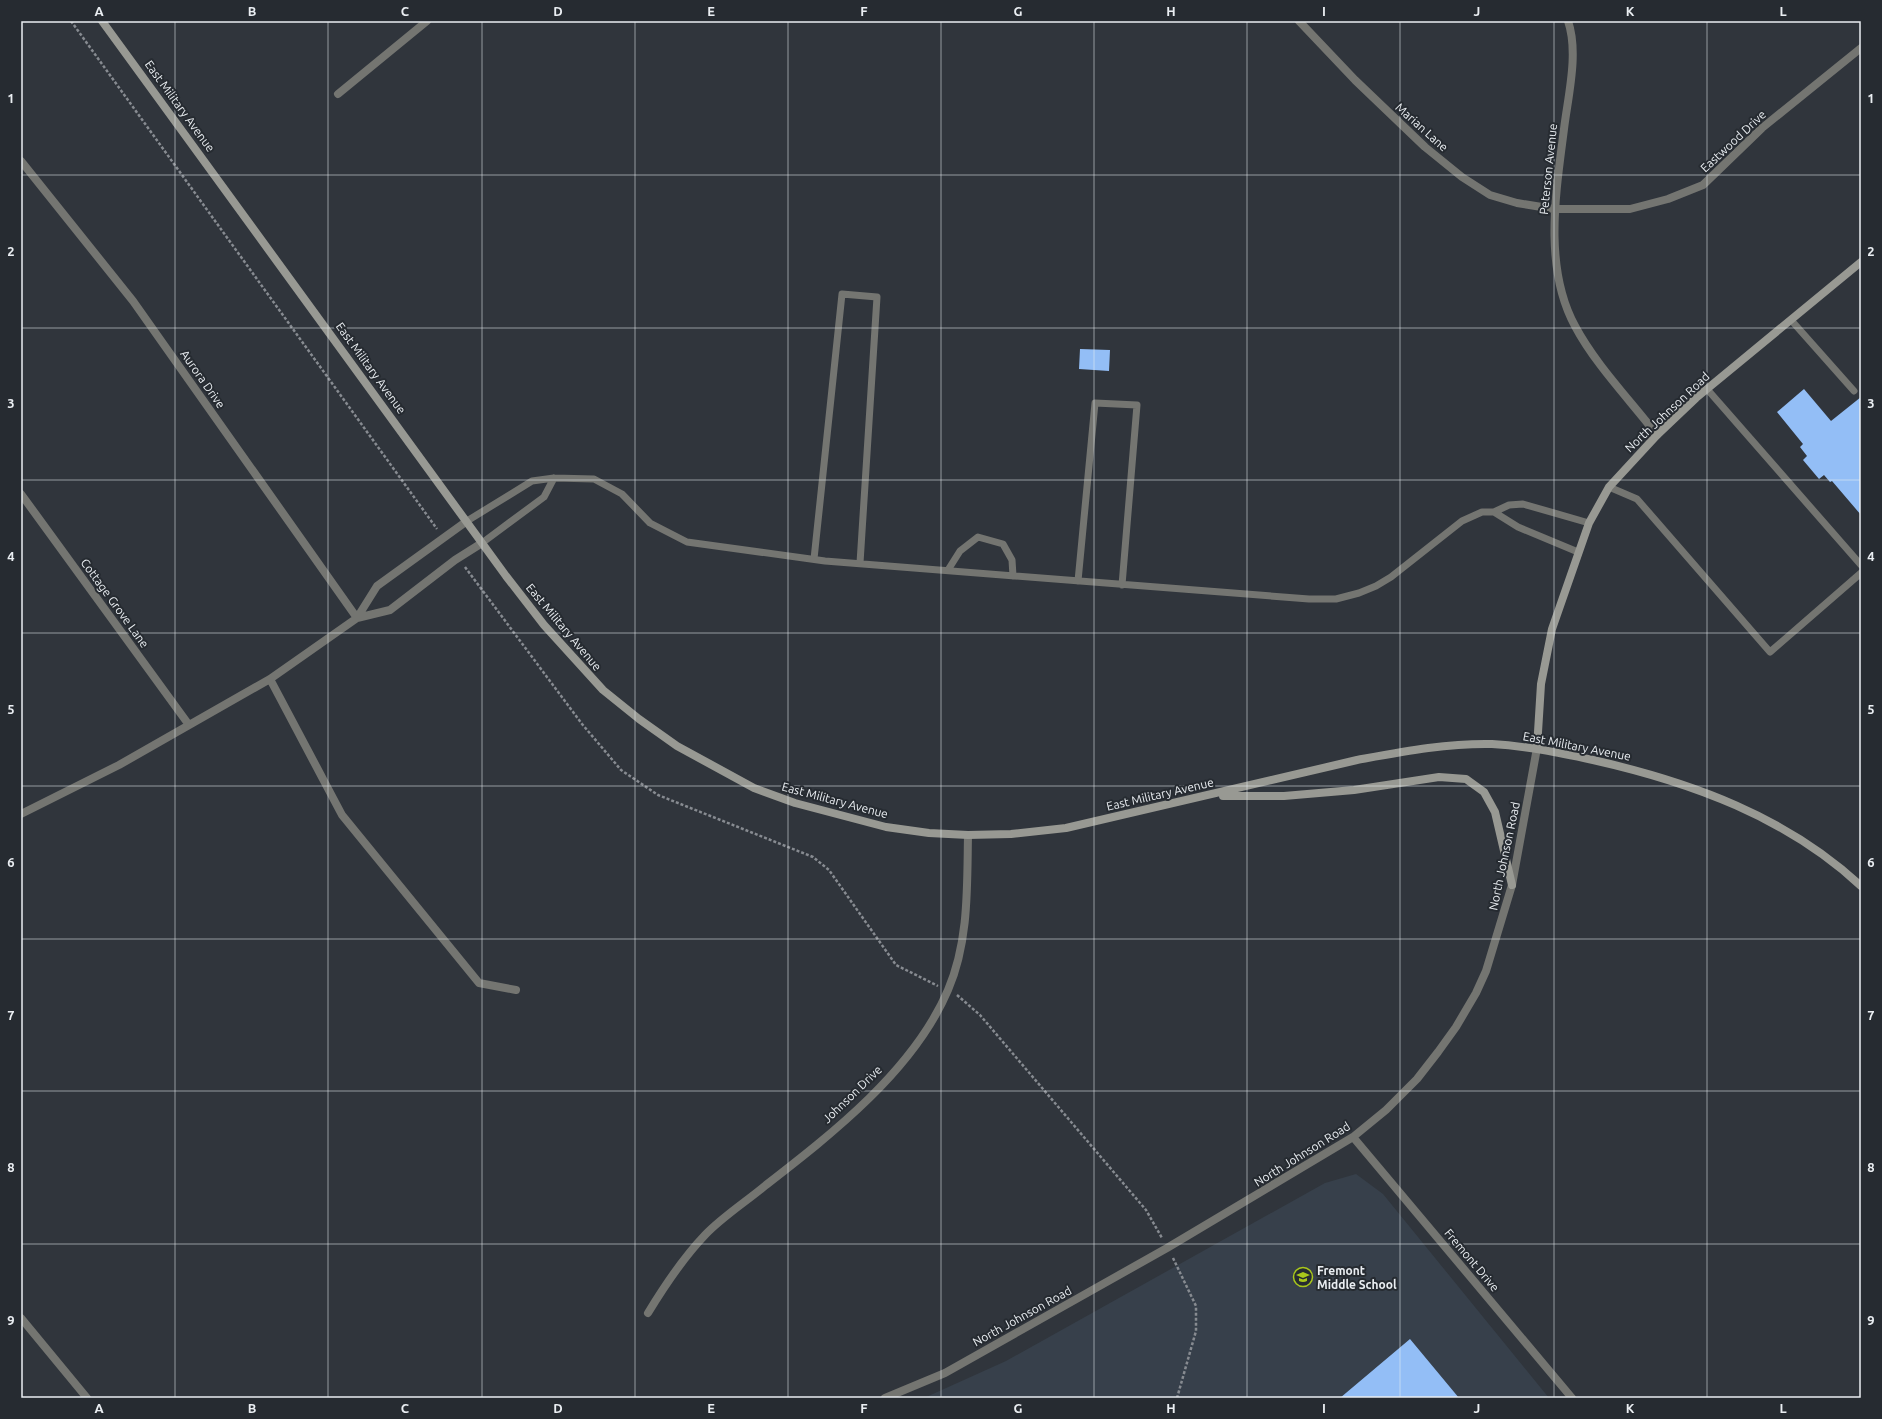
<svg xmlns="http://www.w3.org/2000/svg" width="1882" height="1419" font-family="Ubuntu,sans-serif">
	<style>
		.built { fill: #37404b }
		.building { fill: #93bef6 }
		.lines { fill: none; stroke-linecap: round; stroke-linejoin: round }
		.path { stroke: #878b91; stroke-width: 2.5; stroke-dasharray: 3 2; stroke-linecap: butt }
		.service { stroke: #747571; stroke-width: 7 }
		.minor { stroke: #747571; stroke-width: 8 }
		.secondary { stroke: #989993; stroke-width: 8 }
		.grid { fill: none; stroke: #eaeef2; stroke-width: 1; stroke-opacity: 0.55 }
		.labels { text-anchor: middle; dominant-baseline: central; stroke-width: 4; stroke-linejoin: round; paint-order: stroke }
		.street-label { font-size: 12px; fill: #eaeef2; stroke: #262b31 }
		.poi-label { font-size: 12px; font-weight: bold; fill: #eaeef2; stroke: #262b31; text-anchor: start }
		.neatline { fill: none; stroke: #eaeef2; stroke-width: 1.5 }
		.grid-label { font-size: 13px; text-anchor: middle; font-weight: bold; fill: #eaeef2 }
	</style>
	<rect width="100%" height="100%" fill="#30353c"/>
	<path class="built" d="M1356 1174 1383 1194 1549 1398H924L1006 1361 1325 1183Z"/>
	<path class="building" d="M1080 349 1110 350 1109 371 1079 369Z
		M1804 389 1831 421 1861 397V515L1832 481 1830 482 1824 475 1819 479 1803 460 1807 456 1800 447 1803 444 1777 412Z
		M1410 1339 1459 1398H1340Z"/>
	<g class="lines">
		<path class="path" d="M71 21 437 529
			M465 567 582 724 621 770 658 795 813 857 829 870 896 965 938 986
			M957 995 980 1015 1146 1210 1162 1238
			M1173 1258 1196 1306V1331L1177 1398"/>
		<path class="service" d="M1791 320 1854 391
			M1707 389 1861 565
			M1609 487 1637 499 1770 652 1861 573
			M1494 512 1518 527 1578 552
			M467 521 532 481 554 478 594 479 622 494 650 523 687 542 825 561 1309 599H1336L1359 593 1376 586 1391 577 1462 521 1482 512H1494L1509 505 1523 504 1589 523
			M482 543 544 497 554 478
			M814 559 842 294 877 297 860 563
			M948 570 960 551 978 537 1003 544 1012 560 1013 576
			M1078 581 1095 403 1137 405 1122 585"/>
		<path class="minor" d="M1299 21 1355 80 1425 147 1462 177 1490 195 1517 203 1554 209H1630L1668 199 1703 185 1762 128 1861 48
			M1568 21C1579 53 1568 96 1564 129 1556 192 1543 267 1575 326 1595 364 1630 400 1657 435
			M338 94 427 21
			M21 161 133 301 357 618
			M21 494 189 725
			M357 618 377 586 467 521
			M270 679 342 815 479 983 516 990
			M21 814 119 765 270 679 357 618 390 610 455 560 482 543
			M1353 1137 1572 1398
			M648 1313C665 1285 683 1258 705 1235 722 1217 747 1201 766 1185 833 1133 914 1070 948 990 969 941 967 887 968 835
			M21 1318 87 1398
			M885 1398 945 1373 1167 1248 1353 1137 1386 1110 1417 1079 1438 1052 1456 1027 1476 993 1486 971 1512 885 1537 748"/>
		<path class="secondary" d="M102 21 506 576 544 625 603 690 639 719 677 746 754 788 795 803 886 827 929 833 968 835 1011 834 1066 828 1357 760C1401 752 1447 743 1492 744 1527 746 1560 753 1593 760 1691 782 1787 817 1861 886
			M1537 748 1541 684 1552 629 1589 523 1609 487 1657 435 1696 398 1861 262
			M1223 796H1284L1354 790 1439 777 1466 779 1484 792 1495 812 1512 885"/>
	</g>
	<path class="grid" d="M175 21V1398M328 21V1398M482 21V1398M635 21V1398M788 21V1398M941 21V1398M1094 21V1398M1247 21V1398M1400 21V1398M1554 21V1398M1707 21V1398M21 175H1861M21 328H1861M21 480H1861M21 633H1861M21 786H1861M21 939H1861M21 1091H1861M21 1244H1861"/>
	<defs>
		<g id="school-ring" transform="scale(1)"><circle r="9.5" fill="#262b31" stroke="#a9c71b" stroke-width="1.5"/><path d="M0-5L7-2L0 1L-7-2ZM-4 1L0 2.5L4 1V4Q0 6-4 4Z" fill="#a9c71b"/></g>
	</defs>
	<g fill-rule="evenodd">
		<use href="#school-ring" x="1303" y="1277"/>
	</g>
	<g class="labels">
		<g class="street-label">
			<text transform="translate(180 106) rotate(54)">East Military Avenue</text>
			<text transform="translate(1422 127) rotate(42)">Marian Lane</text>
			<text transform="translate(1733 141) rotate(-43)">Eastwood Drive</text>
			<text transform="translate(1548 169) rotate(-84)">Peterson Avenue</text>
			<text transform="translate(371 368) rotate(54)">East Military Avenue</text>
			<text transform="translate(203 379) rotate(55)">Aurora Drive</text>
			<text transform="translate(1667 412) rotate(-43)">North Johnson Road</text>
			<text transform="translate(115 603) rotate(54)">Cottage Grove Lane</text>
			<text transform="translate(564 627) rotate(50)">East Military Avenue</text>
			<text transform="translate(1577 746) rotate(11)">East Military Avenue</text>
			<text transform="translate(1160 794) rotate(-13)">East Military Avenue</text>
			<text transform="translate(835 800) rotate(15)">East Military Avenue</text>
			<text transform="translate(1504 856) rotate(-78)">North Johnson Road</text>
			<text transform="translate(852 1094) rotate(-44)">Johnson Drive</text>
			<text transform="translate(1302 1154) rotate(-32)">North Johnson Road</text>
			<text transform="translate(1472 1260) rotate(50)">Fremont Drive</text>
			<text transform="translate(1022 1316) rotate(-29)">North Johnson Road</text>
		</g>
		<g class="poi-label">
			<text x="1317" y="1270">Fremont<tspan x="1317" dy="14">Middle School</tspan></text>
		</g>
	</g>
	<rect width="1882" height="1419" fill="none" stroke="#262b31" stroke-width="44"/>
	<rect x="22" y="22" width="1838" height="1375" class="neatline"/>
	<g class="grid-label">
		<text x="99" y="16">A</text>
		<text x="252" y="16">B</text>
		<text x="405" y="16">C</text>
		<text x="558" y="16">D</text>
		<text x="711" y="16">E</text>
		<text x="864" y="16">F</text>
		<text x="1018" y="16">G</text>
		<text x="1171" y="16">H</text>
		<text x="1324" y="16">I</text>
		<text x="1477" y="16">J</text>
		<text x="1630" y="16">K</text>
		<text x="1783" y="16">L</text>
		<text x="11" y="103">1</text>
		<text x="1871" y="103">1</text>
		<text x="11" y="256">2</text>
		<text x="1871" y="256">2</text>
		<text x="11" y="408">3</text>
		<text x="1871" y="408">3</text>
		<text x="11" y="561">4</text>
		<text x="1871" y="561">4</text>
		<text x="11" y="714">5</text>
		<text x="1871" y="714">5</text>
		<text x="11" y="867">6</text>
		<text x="1871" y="867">6</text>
		<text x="11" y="1020">7</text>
		<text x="1871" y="1020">7</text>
		<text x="11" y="1172">8</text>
		<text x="1871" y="1172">8</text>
		<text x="11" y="1325">9</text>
		<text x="1871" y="1325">9</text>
		<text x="99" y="1413">A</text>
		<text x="252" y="1413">B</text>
		<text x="405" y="1413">C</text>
		<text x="558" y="1413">D</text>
		<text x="711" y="1413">E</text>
		<text x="864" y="1413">F</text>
		<text x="1018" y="1413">G</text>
		<text x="1171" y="1413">H</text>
		<text x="1324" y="1413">I</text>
		<text x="1477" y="1413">J</text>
		<text x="1630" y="1413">K</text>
		<text x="1783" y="1413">L</text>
	</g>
</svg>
